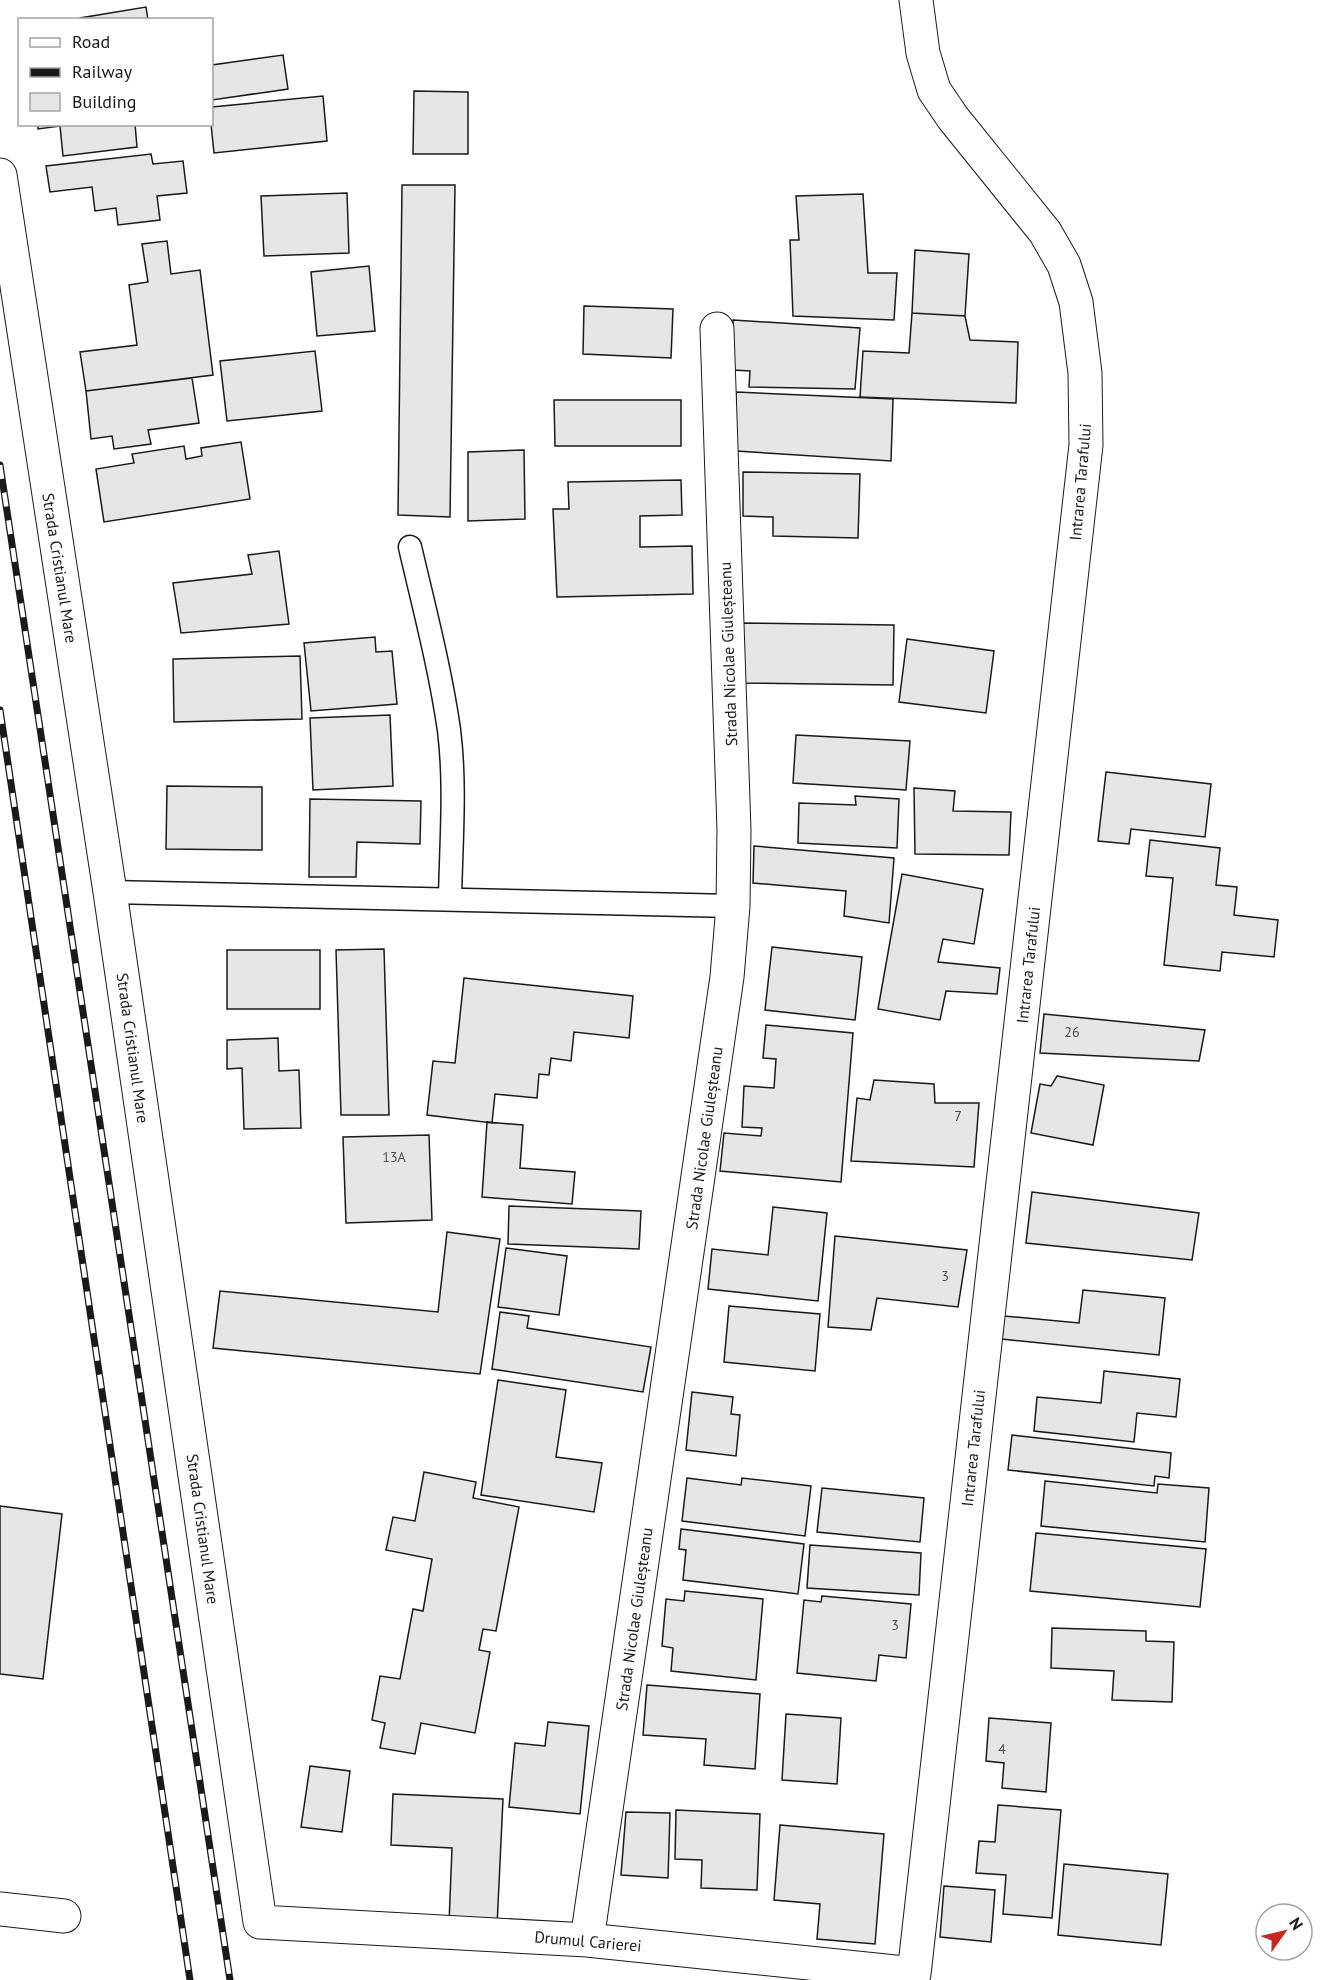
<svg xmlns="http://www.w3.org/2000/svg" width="1332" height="1980" font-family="'PT Sans',sans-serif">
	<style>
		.building { fill: #e6e6e6; stroke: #1a1a1a; stroke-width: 1.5 }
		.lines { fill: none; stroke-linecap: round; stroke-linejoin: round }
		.service-casing { stroke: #1a1a1a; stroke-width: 25 }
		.minor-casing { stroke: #1a1a1a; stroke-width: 35 }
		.service { stroke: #fff; stroke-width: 22 }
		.minor { stroke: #fff; stroke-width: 33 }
		.rail-casing { stroke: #1a1a1a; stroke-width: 7 }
		.rail { stroke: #fff; stroke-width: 4.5; stroke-dasharray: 14; stroke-linecap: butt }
		.labels { text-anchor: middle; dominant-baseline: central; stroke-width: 4.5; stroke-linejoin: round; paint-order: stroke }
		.number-label { font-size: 14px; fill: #4d4d4d }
		.street-label { font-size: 16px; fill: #1a1a1a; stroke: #fff }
	</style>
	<rect width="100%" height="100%" fill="#fff"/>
	<path class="building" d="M146 7 148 20H80V18Z
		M283 55 288 89 212 100V65Z
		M414 91 468 92V154H413Z
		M323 96 327 141 214 153 211 124 212 107Z
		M38 124H135L137 147 63 156 60 126 38 129Z
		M151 154 153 164 183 161 187 193 157 196 160 220 118 225 116 208 95 211 92 187 50 192 46 166Z
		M402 185H455L450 517 398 515Z
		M347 193 349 253 264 256 261 196Z
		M863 194 868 273H897L894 320 793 316 790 240H799L796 196Z
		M167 241 171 274 200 270 213 375 86 391 80 352 137 345 129 285 148 282 142 244Z
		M915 250 969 254 965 316 912 313Z
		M369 266 375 331 317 336 311 272Z
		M584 306 673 309 671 358 583 354Z
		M912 313 965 316 970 340 1018 342 1016 403 860 397 863 351 909 353Z
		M733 320 860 328 855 389 749 387 750 371 733 370Z
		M315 351 322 411 227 421 220 361Z
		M192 378 199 423 148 430 151 444 114 449 112 436 91 439 86 391Z
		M736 392 893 399 891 461 736 451Z
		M554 400H681V446H555Z
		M241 442 250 499 104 522 96 469 134 463 132 454 184 446 186 459 202 456 201 448Z
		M524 450 525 519 468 521V452Z
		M743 472 860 474 858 538 773 536V517L743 516Z
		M681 480 682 515 640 516V547L692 546 693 594 557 597 553 509H569L568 482Z
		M279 551 289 624 181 633 173 583 252 574 248 555Z
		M741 623 894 625 893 685 740 683Z
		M375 637 376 652 392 651 397 704 311 711 304 643Z
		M907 639 994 651 986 713 899 702Z
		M300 656 302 719 174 722 173 659Z
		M390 715 393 786 313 790 310 718Z
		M796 735 910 741 906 790 793 783Z
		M1106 772 1211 784 1205 837 1131 829 1129 844 1098 841Z
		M167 786 262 787V850L166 849Z
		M914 788 955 791 953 811 1011 812 1009 855 915 854Z
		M855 796 899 799 897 848 798 843 799 803 856 805Z
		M310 799 421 801 420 844 357 842 356 877H309Z
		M1150 840 1220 848 1216 885 1237 887 1234 915 1278 920 1274 957 1222 952 1220 971 1164 965 1173 878 1146 876Z
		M754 846 894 858 889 923 844 916 846 891 753 883Z
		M902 874 983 889 974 944 943 939 938 962 1000 968 997 994 946 991 940 1020 878 1009Z
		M772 947 862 957 855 1020 765 1010Z
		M384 949 389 1115H341L336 950Z
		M227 950H320V1009H227Z
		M464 978 633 996 629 1038 574 1032 571 1061 551 1058 549 1075 539 1074 537 1098 495 1094 492 1123 427 1115 433 1061 455 1063Z
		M1044 1014 1205 1030 1199 1061 1040 1053Z
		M766 1025 853 1033 841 1182 720 1171 724 1133 761 1136 762 1128 742 1127 744 1086 774 1088 776 1059 763 1058Z
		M278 1038 279 1071 299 1070 301 1128 244 1129 242 1068 227 1069V1040Z
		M1057 1076 1104 1085 1093 1145 1031 1133 1040 1084 1051 1086Z
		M874 1080 934 1084 935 1103H979L974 1167 851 1161 857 1098 870 1100Z
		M487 1122 523 1125 520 1168 575 1172 572 1204 482 1197Z
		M429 1135 432 1220 346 1223 343 1137Z
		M1032 1192 1199 1213 1192 1260 1026 1243Z
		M509 1206 641 1211 639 1249 508 1244Z
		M773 1207 827 1213 818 1301 708 1289 712 1249 768 1255Z
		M447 1232 500 1239 480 1374 213 1348 220 1291 438 1312Z
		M835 1236 967 1250 958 1307 877 1298 871 1330 828 1327Z
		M506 1248 567 1256 559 1315 498 1307Z
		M1083 1290 1165 1298 1159 1355 1002 1339 1004 1316 1079 1323Z
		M729 1306 820 1314 815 1371 724 1362Z
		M500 1312 529 1316 527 1328 651 1347 643 1392 492 1369Z
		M1104 1371 1180 1379 1176 1417 1137 1413 1134 1442 1034 1431 1037 1397 1101 1403Z
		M498 1380 566 1390 556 1457 602 1463 594 1512 481 1495Z
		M692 1392 733 1397 731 1414 740 1415 736 1456 686 1450Z
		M1012 1435 1171 1453 1169 1478 1155 1476 1154 1486 1008 1470Z
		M424 1472 476 1482 473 1498 519 1507 496 1631 483 1629 479 1650 490 1652 475 1733 421 1723 415 1754 380 1748 385 1723 372 1720 380 1676 400 1679 413 1609 423 1611 432 1559 386 1550 393 1517 415 1521Z
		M687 1478 741 1485 742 1478 811 1486 805 1536 682 1521Z
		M1045 1481 1157 1493 1158 1484 1209 1488 1205 1542 1041 1526Z
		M822 1488 924 1498 920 1542 817 1532Z
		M0 1506 62 1514 43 1679 0 1674Z
		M681 1529 804 1544 798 1594 683 1580 686 1550 679 1549Z
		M1036 1533 1206 1549 1200 1607 1030 1591Z
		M810 1545 921 1553 919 1595 807 1588Z
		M685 1591 763 1599 756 1680 671 1671 673 1648 662 1646 666 1599 684 1601Z
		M822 1596 911 1604 906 1658 879 1655 876 1681 797 1673 804 1600 821 1602Z
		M1052 1628 1146 1631V1641L1174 1642 1172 1702 1112 1700 1114 1671 1051 1668Z
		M647 1685 760 1694 755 1769 704 1765 706 1739 643 1735Z
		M786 1714 841 1718 837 1784 782 1780Z
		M989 1718 1051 1723 1046 1792 1002 1788 1004 1763 986 1761Z
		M548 1722 589 1726 580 1814 509 1807 515 1743 545 1746Z
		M310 1766 350 1771 342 1832 301 1827Z
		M393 1794 503 1799 497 1926 449 1923 452 1848 391 1845Z
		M998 1805 1061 1810 1052 1918 1003 1914 1006 1875 976 1873 979 1841 995 1842Z
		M676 1810 760 1814 757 1890 701 1888 702 1860 675 1859Z
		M626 1812 670 1813 668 1878 621 1875Z
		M780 1825 884 1834 875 1944 817 1939 820 1904 774 1900Z
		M1064 1864 1168 1874 1161 1945 1058 1935Z
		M944 1886 995 1890 991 1942 940 1937Z"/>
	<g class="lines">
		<g class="service-casing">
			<path id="service" d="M410 547C424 607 440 668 449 730 456 786 451 843 450 899
				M110 892 733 906"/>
		</g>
		<g class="minor-casing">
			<path id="minor" d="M0 175 110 892 260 1922 587 1940 914 1974 1086 445 1085 373 1076 302 1064 265 1045 232 953 118 934 90 923 53 916 0
				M0 1909 64 1916
				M587 1940 727 977 733 906 734 830 717 329"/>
		</g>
		<use href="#service" class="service"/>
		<use href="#minor" class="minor"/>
		<g class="rail-casing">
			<path id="rail" d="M0 465 230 1980
				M0 710 190 1980"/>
		</g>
		<use href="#rail" class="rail"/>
	</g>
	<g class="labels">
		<g class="number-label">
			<text x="1072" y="1032">26</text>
			<text x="958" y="1116">7</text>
			<text x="394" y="1157">13A</text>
			<text x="945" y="1276">3</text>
			<text x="895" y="1625">3</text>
			<text x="1002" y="1749">4</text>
		</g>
		<g class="street-label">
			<text transform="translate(1080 482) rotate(-85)">Intrarea Tarafului</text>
			<text transform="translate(60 568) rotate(81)">Strada Cristianul Mare</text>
			<text transform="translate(728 654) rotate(-92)">Strada Nicolae Giuleșteanu</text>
			<text transform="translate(1028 965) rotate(-84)">Intrarea Tarafului</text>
			<text transform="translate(133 1048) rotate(82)">Strada Cristianul Mare</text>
			<text transform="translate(704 1138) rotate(-82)">Strada Nicolae Giuleșteanu</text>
			<text transform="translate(973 1448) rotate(-84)">Intrarea Tarafului</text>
			<text transform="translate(203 1529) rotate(82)">Strada Cristianul Mare</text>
			<text transform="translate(634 1619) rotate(-82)">Strada Nicolae Giuleșteanu</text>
			<text transform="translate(588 1941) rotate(5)">Drumul Carierei</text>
		</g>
	</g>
	<rect x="18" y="18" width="195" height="108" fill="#ffffff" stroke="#a3a3a3" stroke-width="1.5"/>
	<rect x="30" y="38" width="30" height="9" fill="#ffffff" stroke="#a3a3a3" stroke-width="1.5"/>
	<text x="72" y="48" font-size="18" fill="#1a1a1a">Road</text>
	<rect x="30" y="68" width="30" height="9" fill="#1a1a1a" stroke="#a3a3a3" stroke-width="1.5"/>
	<text x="72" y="78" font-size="18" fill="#1a1a1a">Railway</text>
	<rect x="30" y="93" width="30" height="18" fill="#e6e6e6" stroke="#a3a3a3" stroke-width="1.5"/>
	<text x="72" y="108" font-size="18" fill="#1a1a1a">Building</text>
	<g transform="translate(1284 1932) rotate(56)"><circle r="28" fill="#ffffff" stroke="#a3a3a3" stroke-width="1.5"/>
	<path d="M0-4.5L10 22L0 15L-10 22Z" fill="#c62828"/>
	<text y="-9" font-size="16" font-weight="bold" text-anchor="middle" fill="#1a1a1a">N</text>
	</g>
</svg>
